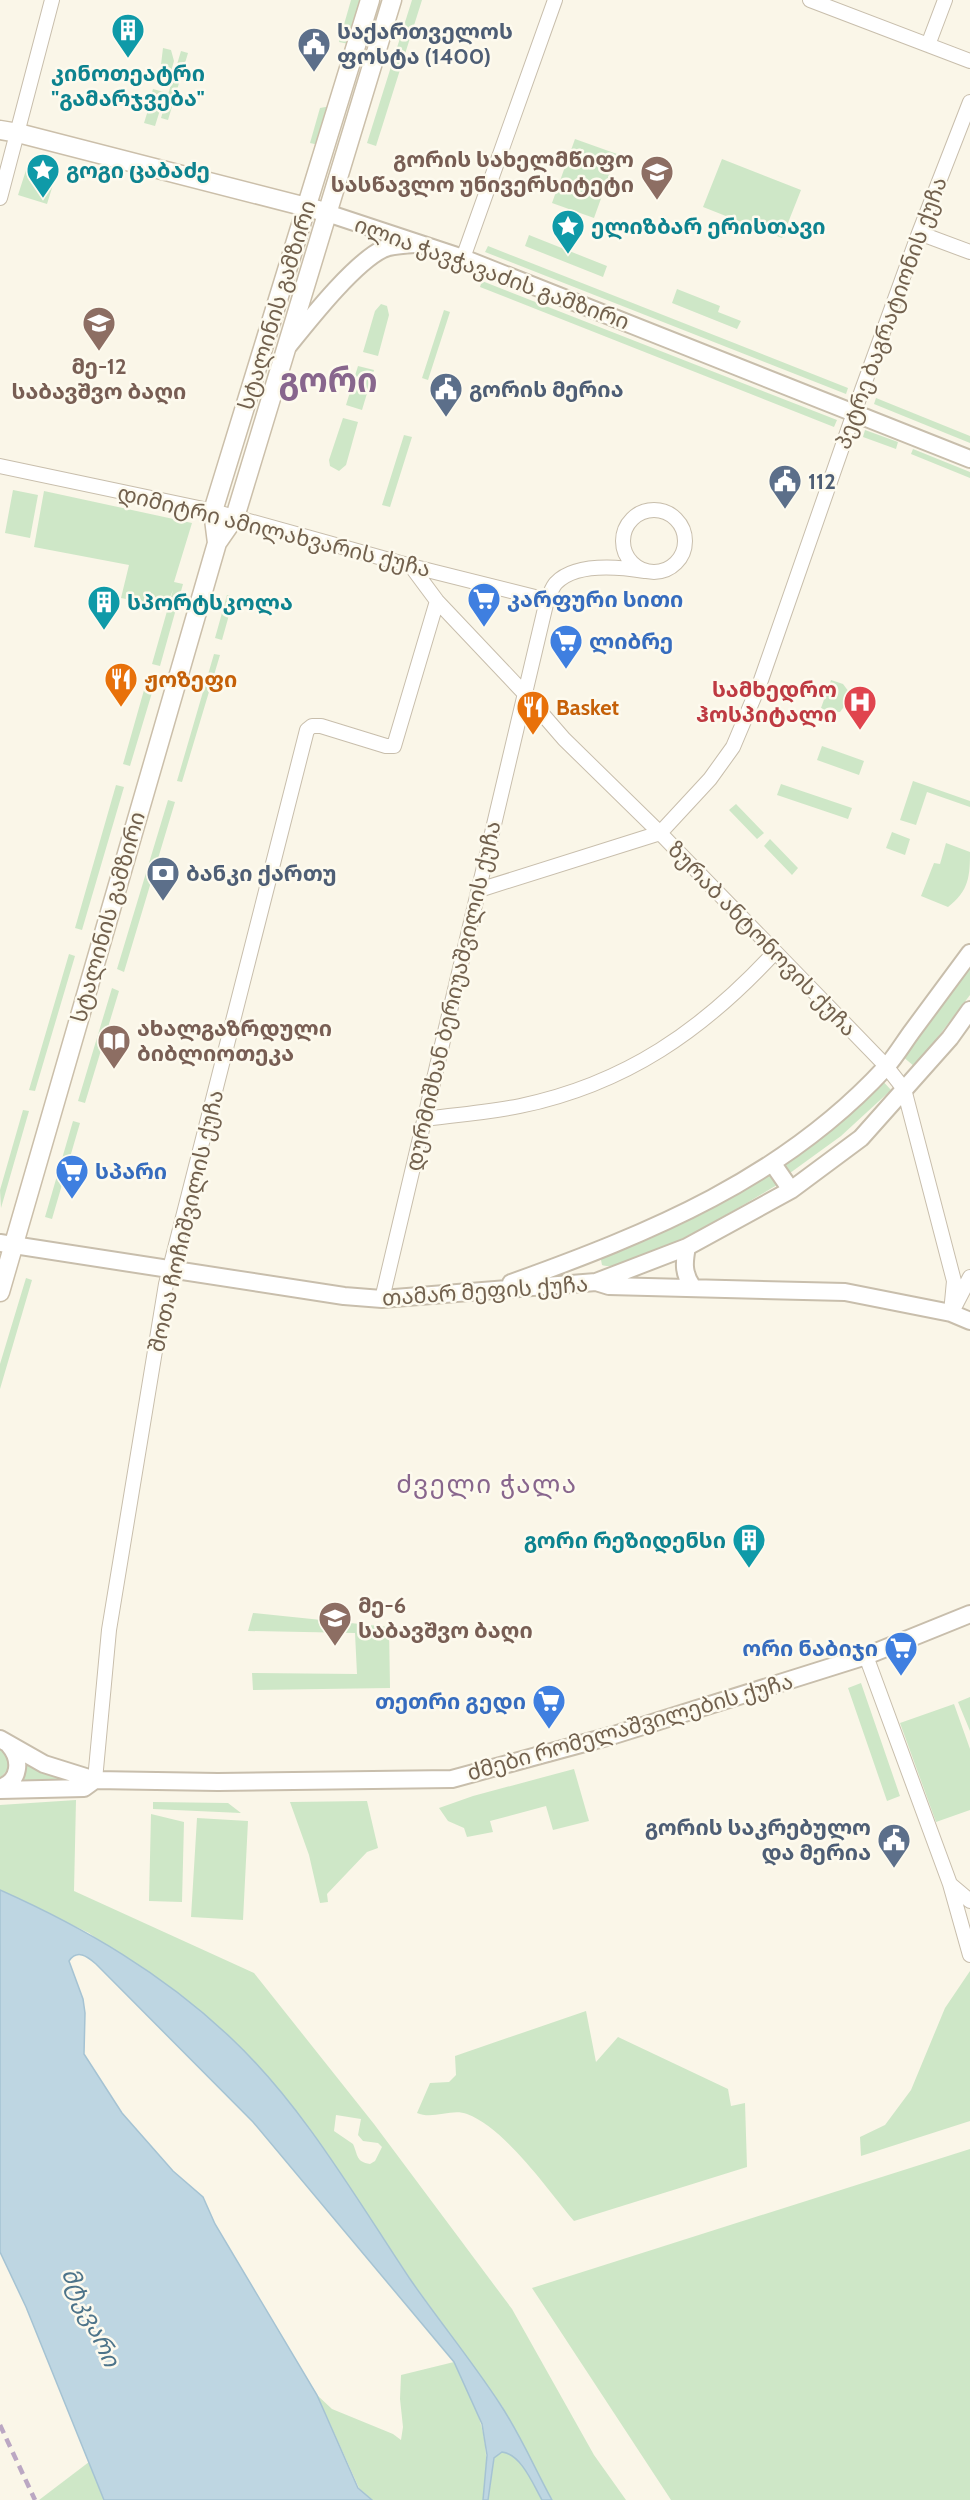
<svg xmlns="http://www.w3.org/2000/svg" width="970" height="2500" font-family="Cabin,'Noto Sans Georgian',sans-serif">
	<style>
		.green { fill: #cee7c7; fill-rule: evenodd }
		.water { fill: #bed6e2; stroke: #a5c3d3; stroke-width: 1.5 }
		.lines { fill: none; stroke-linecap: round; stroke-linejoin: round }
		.minor-casing { stroke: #c8beac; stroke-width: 16 }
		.tertiary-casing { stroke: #c8beac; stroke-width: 20 }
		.secondary-casing { stroke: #cbbfaa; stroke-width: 21 }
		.minor { stroke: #fff; stroke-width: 14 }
		.tertiary { stroke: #fff; stroke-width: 16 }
		.secondary { stroke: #fff; stroke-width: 18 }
		.rail { stroke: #bba7c3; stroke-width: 4.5; stroke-dasharray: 9 6; stroke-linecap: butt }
		.labels { text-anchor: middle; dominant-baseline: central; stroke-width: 5; stroke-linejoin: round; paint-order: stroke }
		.service-label { font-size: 22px; font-weight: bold; fill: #4e5e75; stroke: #fdfaee; text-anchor: start }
		.culture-label { font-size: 22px; font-weight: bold; fill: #0d838f; stroke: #fdfaee; text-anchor: start }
		.education-label { font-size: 22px; font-weight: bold; fill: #785e54; stroke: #fdfaee; text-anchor: start }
		.street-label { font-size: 22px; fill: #72614e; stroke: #fdfaee }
		.shop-label { font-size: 22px; font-weight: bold; fill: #366cbe; stroke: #fdfaee; text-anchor: start }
		.food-label { font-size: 22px; font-weight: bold; fill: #c56008; stroke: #fdfaee; text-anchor: start }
		.health-label { font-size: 22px; font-weight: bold; fill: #be3a42; stroke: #fdfaee; text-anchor: end }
		.water-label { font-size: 24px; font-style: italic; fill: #4d748a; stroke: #fdfaee }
		.quarter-label { font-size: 26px; letter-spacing: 1.5px; fill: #88668d; stroke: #fdfaee }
		.town-label { font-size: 34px; font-weight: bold; fill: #88668d; stroke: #fdfaee }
	</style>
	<rect width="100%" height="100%" fill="#faf6e8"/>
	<path class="green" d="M351 0H362L349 44 339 42Z
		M412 0H422L376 146 367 143Z
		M163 48 171 50 174 61 170 75 160 73Z
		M181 51 188 53 168 120 161 118Z
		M153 89 164 92 160 105 149 102Z
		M331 106 319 145 310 143 320 108Z
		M149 107 160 110 155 126 144 123Z
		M575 139 617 154 594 218 552 203Z
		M722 159 801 190 782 238 703 207Z
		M27 167 56 175 47 204 18 195Z
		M529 235 607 266 603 277 525 246Z
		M488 246 848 388 846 394 485 252Z
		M482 281 837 420 834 427 480 287Z
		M677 289 720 306 718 312 741 321 737 329 672 303Z
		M381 304 387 306 389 315 378 356 363 352 375 311Z
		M444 310 450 312 428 380 422 378Z
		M358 366 374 370 362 410 346 405Z
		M876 398 970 436V443L874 404Z
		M343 418 358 422 346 465 339 471 330 466 329 460Z
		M865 430 898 442 896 449 863 437Z
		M404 435 412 437 390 507 382 505Z
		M913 449 970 472V478L911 454Z
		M13 490 38 495 30 538 5 533Z
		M44 491 192 523 174 582 183 584 160 666 152 664 173 590 166 607 121 598 129 565 34 547Z
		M227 595 234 597 222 640 215 638Z
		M214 654 220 655 182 782 177 781Z
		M831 680 843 684 849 692 846 704 840 712H830L821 708Z
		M146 683 154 686 130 766 123 764Z
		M822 746 864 761 859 775 817 760Z
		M913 781 970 801V807L927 792 916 825 900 820Z
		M781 784 852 808 848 819 777 795Z
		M116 785 124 787 82 930 75 928Z
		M168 800 175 802 124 972 117 969Z
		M736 804 764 833 757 839 729 810Z
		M892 832 910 839 905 855 886 848Z
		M770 839 798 868 792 875 764 846Z
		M946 843 970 852C970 876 969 891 948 907L921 896 934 863 940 864Z
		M69 954 75 956 35 1091 29 1090Z
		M970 964V995L915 1067 901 1055Z
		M112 988 119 991 85 1103 78 1101Z
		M880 1078 891 1090 841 1136 790 1173 781 1160Z
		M23 1110 29 1111 1 1208 0 1190Z
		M73 1121 80 1123 52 1219 45 1217Z
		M768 1171 777 1185C750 1201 628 1276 602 1265L601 1260 603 1254Z
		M26 1278 32 1280 0 1389V1364Z
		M253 1613 389 1627 390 1688 253 1690 252 1673 357 1674 355 1633 248 1631Z
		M861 1683 900 1796 887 1801 848 1688Z
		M970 1697V1731L958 1702Z
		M954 1704 970 1749V1810L936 1822 900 1723Z
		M0 1746 6 1750 10 1767 0 1778Z
		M22 1757 85 1780 16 1781Z
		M574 1769 589 1821 553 1830 546 1806 490 1821 493 1832 467 1837 464 1828 448 1821 439 1808 473 1796Z
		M76 1800 74 1891 254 1973 374 2124 512 2309 594 2455 626 2500H552L502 2406 411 2280 325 2150 280 2093 233 2040 89 1933 0 1890V1805ZM336 2115 361 2119 358 2135 363 2141 378 2143 382 2147 375 2161 370 2164C356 2162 358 2155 353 2144L334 2131Z
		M367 1801 378 1848 367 1852 327 1894 328 1902 320 1903 309 1855 290 1802Z
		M153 1802 228 1803 241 1813 153 1809Z
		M151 1814 184 1822 182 1902 149 1901Z
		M197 1818 248 1821 243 1920 191 1917Z
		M970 1971V2121L861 2156 860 2137 885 2125 911 2090 945 2008Z
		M586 2011 596 2062 618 2037 728 2089 731 2106 745 2103 747 2167 574 2221C547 2189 506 2129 467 2114 452 2108 433 2120 417 2113L430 2083 449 2082 456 2075 455 2056Z
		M970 2149V2500H671L532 2288Z
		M454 2362C480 2412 493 2443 483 2500H372L359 2488 317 2395 332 2409 393 2434 401 2440 403 2427 400 2399 401 2375Z
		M502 2452C521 2454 533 2484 542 2500H488L494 2458Z
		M89 2462 104 2500H39Z"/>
	<path class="water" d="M0 1890C85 1928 164 1974 232 2039 303 2106 356 2198 410 2279 439 2321 472 2361 500 2404 520 2434 535 2469 552 2500H542C533 2484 521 2454 502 2452L494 2458 488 2500H483L487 2455 482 2424 454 2362 253 2122 96 1964C87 1956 77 1949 69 1961L83 1999 85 2013 84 2054 122 2113 173 2171 203 2197 215 2224 317 2395 358 2488 372 2500H104L26 2307 0 2252Z"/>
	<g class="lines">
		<g class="minor-casing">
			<path id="minor" d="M810 0 970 61
				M928 45 945 0
				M0 198 52 0
				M919 233 970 252
				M463 258 555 0
				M0 466 213 511 411 566 547 600
				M623 541a31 31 0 1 1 62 0a31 31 0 1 1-62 0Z
				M411 566 437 601 525 694 564 739 660 833 886 1066 904 1089 954 1281 951 1313
				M479 890 660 833 710 779 733 747 760 683 862 390 919 233 970 102
				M424 1119C456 1115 489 1112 520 1106 626 1084 703 1030 775 952
				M382 1299 547 600C550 595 552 587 556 583 576 562 620 567 645 571
				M955 1306 970 1277
				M866 1656 950 1884 970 1955
				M95 1780 109 1630 166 1284 307 730 312 726H321L386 746H394L437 601
				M950 1884 970 1901"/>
		</g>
		<g class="tertiary-casing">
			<path id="tertiary" d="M327 213 463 258 970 459
				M289 345C310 319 354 263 383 249 392 245 405 245 414 244
				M773 1164 791 1190
				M0 1243 344 1296 382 1299 596 1282 609 1286 845 1292 951 1313 970 1321
				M687 1247C684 1262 683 1273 692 1286
				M596 1282 687 1247 791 1190 861 1138 950 1038 970 1010
				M511 1283C650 1233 783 1179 886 1067 896 1056 904 1042 913 1030 932 1004 951 979 970 953
				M0 1739 44 1764 95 1780 218 1782 452 1779 614 1735 777 1684 866 1656 970 1614
				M0 1788C20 1781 22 1760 9 1745
				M0 1790 84 1788 95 1780"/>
		</g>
		<g class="secondary-casing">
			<path id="secondary" d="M0 130 18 133 318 210
				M217 543 213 511 370 0
				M0 1292 217 543 235 517 392 0"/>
		</g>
		<use href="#minor" class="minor"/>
		<use href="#tertiary" class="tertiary"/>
		<use href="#secondary" class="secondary"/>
		<path class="rail" d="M0 2425 35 2500"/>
	</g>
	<defs>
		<g id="building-pin" transform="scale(1.725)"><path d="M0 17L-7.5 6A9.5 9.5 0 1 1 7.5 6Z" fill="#0f9aa8" stroke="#fdfaee"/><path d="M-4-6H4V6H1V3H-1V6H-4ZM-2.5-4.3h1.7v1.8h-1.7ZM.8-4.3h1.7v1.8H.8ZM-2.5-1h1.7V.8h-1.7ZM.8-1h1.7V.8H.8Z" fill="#fff"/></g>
		<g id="civic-pin" transform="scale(1.725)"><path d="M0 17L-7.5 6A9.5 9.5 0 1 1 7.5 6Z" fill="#5c6f8a" stroke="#fdfaee"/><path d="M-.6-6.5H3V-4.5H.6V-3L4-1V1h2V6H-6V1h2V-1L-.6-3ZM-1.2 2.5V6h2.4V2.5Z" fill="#fff"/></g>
		<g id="sight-pin" transform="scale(1.725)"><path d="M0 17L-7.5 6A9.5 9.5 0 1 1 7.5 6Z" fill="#0f9aa8" stroke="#fdfaee"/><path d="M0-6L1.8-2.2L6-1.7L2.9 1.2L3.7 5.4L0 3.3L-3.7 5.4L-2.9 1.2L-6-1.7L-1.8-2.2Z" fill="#fff"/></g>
		<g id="university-pin" transform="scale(1.725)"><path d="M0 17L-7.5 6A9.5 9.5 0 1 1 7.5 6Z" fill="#8d6e63" stroke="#fdfaee"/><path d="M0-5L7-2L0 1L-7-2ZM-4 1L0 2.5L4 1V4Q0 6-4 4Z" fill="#fff"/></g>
		<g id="school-pin" transform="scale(1.725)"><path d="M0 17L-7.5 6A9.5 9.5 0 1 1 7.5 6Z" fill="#8d6e63" stroke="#fdfaee"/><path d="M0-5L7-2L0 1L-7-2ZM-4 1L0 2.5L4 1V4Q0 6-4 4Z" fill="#fff"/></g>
		<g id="supermarket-pin" transform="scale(1.725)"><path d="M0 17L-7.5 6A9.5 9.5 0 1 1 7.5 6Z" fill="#3f7fe0" stroke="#fdfaee"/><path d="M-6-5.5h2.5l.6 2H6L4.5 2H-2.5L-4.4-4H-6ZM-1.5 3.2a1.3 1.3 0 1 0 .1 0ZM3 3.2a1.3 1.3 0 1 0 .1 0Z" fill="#fff"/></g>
		<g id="restaurant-pin" transform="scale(1.725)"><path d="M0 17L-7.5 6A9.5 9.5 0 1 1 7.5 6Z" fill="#e8710a" stroke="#fdfaee"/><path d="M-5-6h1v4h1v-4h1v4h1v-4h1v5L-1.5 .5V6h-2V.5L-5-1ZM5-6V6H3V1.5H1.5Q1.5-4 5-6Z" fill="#fff"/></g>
		<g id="hospital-pin" transform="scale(1.725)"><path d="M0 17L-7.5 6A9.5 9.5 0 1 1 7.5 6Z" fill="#e0444e" stroke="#fdfaee"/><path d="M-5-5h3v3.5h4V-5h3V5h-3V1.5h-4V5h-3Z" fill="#fff"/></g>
		<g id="bank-pin" transform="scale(1.725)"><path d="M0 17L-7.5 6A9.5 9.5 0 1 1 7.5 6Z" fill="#5c6f8a" stroke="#fdfaee"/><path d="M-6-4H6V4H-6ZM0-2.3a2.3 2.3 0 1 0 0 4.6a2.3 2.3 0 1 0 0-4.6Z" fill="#fff"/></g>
		<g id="library-pin" transform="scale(1.725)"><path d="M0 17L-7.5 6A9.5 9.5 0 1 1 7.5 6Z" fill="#8d6e63" stroke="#fdfaee"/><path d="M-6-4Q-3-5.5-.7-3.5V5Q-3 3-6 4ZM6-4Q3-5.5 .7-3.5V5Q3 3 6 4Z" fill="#fff"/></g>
	</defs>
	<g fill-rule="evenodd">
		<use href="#building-pin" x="128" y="30"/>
		<use href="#civic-pin" x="314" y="44"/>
		<use href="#sight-pin" x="43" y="170"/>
		<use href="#university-pin" x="657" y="172"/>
		<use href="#sight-pin" x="568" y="226"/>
		<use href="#school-pin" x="99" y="323"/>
		<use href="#civic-pin" x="446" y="389"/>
		<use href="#civic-pin" x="785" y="481"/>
		<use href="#supermarket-pin" x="484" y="599"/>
		<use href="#building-pin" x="104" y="602"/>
		<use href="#supermarket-pin" x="566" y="641"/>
		<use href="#restaurant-pin" x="121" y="679"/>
		<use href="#hospital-pin" x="860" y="702"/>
		<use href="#restaurant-pin" x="533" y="707"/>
		<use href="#bank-pin" x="163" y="873"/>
		<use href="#library-pin" x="114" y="1041"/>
		<use href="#supermarket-pin" x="72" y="1171"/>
		<use href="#building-pin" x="749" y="1540"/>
		<use href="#school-pin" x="335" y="1618"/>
		<use href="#supermarket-pin" x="901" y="1648"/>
		<use href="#supermarket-pin" x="549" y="1701"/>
		<use href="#civic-pin" x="894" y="1840"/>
	</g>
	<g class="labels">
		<g class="service-label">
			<text x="337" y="31">საქართველოს<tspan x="337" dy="25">ფოსტა (1400)</tspan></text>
			<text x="469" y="389">გორის მერია</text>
			<text x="808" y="481">112</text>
			<text x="186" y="873">ბანკი ქართუ</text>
			<text x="871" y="1827" text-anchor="end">გორის საკრებულო<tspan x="871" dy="25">და მერია</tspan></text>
		</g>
		<g class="culture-label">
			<text x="128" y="73" text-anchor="middle">კინოთეატრი<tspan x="128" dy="25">"გამარჯვება"</tspan></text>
			<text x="66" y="170">გოგი ცაბაძე</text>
			<text x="591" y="226">ელიზბარ ერისთავი</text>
			<text x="127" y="602">სპორტსკოლა</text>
			<text x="726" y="1540" text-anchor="end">გორი რეზიდენსი</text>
		</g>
		<g class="education-label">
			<text x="634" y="159" text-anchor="end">გორის სახელმწიფო<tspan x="634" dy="25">სასწავლო უნივერსიტეტი</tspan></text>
			<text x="99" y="366" text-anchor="middle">მე-12<tspan x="99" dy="25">საბავშვო ბაღი</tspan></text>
			<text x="137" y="1028">ახალგაზრდული<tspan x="137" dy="25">ბიბლიოთეკა</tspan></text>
			<text x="358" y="1605">მე-6<tspan x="358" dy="25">საბავშვო ბაღი</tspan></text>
		</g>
		<g class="street-label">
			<text transform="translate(492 273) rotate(20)">ილია ჭავჭავაძის გამზირი</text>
			<text transform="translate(277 305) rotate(-73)">სტალინის გამზირი</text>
			<text transform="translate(891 313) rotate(-70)">პეტრე ბაგრატიონის ქუჩა</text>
			<text transform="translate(274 531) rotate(14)">დიმიტრი ამილახვარის ქუჩა</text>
			<text transform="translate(108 917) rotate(-74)">სტალინის გამზირი</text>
			<text transform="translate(762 939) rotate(46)">ზურაბ ანტონოვის ქუჩა</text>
			<text transform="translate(453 996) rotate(-77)">დურმიშხან ბერიუაშვილის ქუჩა</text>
			<text transform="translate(186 1221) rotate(-77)">შოთა ჩოჩიშვილის ქუჩა</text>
			<text transform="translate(485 1291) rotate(-4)">თამარ მეფის ქუჩა</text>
			<text transform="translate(630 1727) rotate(-16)">ძმები რომელაშვილების ქუჩა</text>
		</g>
		<g class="shop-label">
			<text x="507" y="599">კარფური სითი</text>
			<text x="589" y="641">ლიბრე</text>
			<text x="95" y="1171">სპარი</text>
			<text x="878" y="1648" text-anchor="end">ორი ნაბიჯი</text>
			<text x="526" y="1701" text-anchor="end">თეთრი გედი</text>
		</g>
		<g class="food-label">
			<text x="144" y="679">ჟოზეფი</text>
			<text x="556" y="707">Basket</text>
		</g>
		<g class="health-label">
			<text x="837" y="689">სამხედრო<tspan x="837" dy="25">ჰოსპიტალი</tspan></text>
		</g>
		<g class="water-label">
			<text transform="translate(91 2317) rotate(65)">მტკვარი</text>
		</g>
		<g class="quarter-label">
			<text x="487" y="1484">ძველი ჭალა</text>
		</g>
		<g class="town-label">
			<text x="328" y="380">გორი</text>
		</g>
	</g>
</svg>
